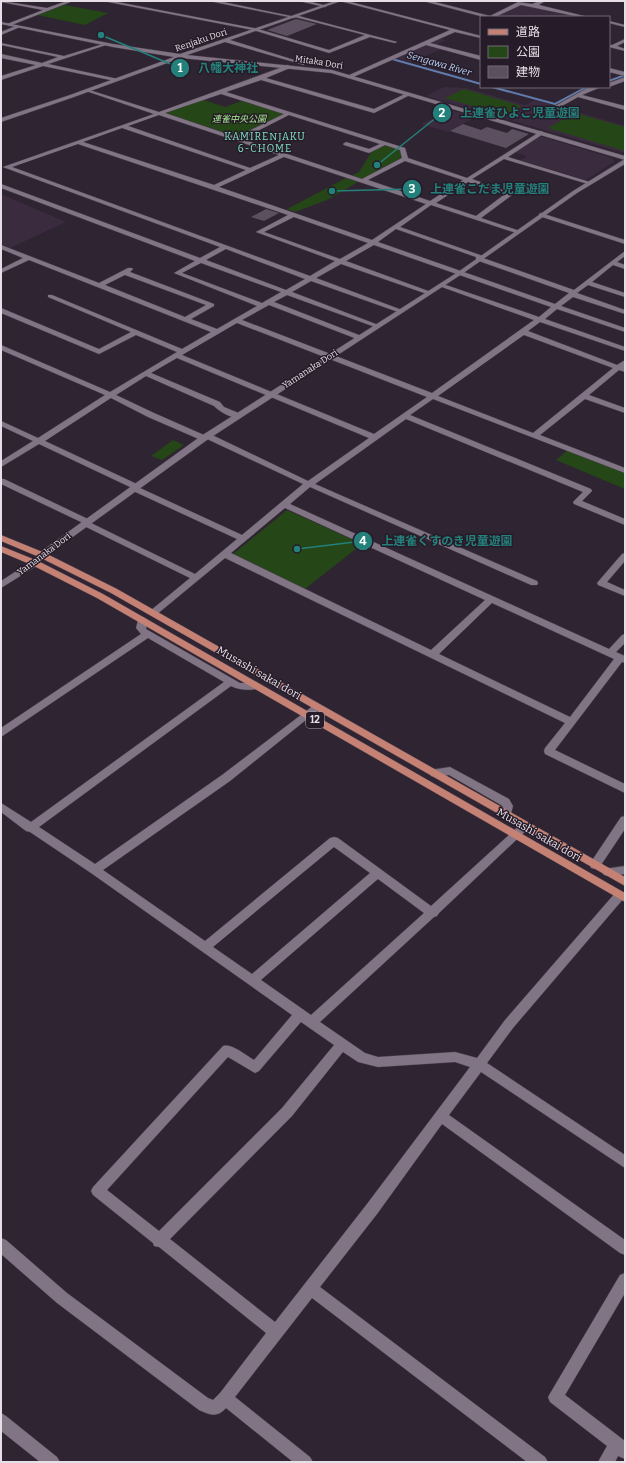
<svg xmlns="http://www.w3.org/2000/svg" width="626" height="1463" font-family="Bitter,'Noto Sans JP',serif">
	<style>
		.built { fill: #3b2b3f }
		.green { fill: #254617 }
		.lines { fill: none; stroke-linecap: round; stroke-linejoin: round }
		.stream { stroke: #607cac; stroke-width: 2 }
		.building { fill: #5c5060 }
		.minor-casing { stroke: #493f4b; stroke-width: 1 }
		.tertiary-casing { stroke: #493f4b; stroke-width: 1 }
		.secondary-casing { stroke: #493f4b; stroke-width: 1 }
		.primary-casing { stroke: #493f4b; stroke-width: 1 }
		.minor { fill: #817484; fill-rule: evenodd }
		.tertiary { fill: #817484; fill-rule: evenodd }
		.secondary { fill: #817484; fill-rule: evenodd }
		.primary { fill: #c48174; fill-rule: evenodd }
		.labels { text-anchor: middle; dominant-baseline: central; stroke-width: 3; stroke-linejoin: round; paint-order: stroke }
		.far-street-label { font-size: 9px; fill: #e6dfe8; stroke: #261b28 }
		.far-park-label { font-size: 9px; font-style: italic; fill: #a7ee8e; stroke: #261b28 }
		.far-water-label { font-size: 10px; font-style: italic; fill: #b9d3f7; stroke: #261b28 }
		.far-neighbourhood-label { font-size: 10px; letter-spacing: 1px; fill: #80e0c4; stroke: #261b28 }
		.shield { fill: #261b28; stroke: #aca4ae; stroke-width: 1 }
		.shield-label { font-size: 10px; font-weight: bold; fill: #e6dfe8 }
		.street-label { font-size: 11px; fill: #e6dfe8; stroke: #261b28 }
		.leader { fill: none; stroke: #24807a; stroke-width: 1.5 }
		.callout-dot { fill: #24807a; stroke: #261b28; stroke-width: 1.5 }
		.mark-label { font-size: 12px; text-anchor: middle; font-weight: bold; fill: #fff }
		.callout-label { font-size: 12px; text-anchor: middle; font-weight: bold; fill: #24807a; stroke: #261b28; stroke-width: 3; stroke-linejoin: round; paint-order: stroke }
	</style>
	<rect width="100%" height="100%" fill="#2f2432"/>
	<path class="built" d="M520 4 581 17 494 16Z
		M437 38 446 40 434 46 442 49 410 62 395 58Z
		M444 87 466 88 525 105 535 100 625 126V152H621L426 96Z
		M450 110 475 117 448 132 421 124Z
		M540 136 612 158 615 161 586 180 520 160 527 156 514 152Z
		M1 194 66 222 10 248 1 244Z"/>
	<path class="green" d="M65 5 108 13 85 25 37 15Z
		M464 89 522 106 504 115 445 98Z
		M201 99 225 107 242 101 286 114 238 137 163 113Z
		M575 113 625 127V151L548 128Z
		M385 144 400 149 403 159 362 179 351 176 359 172 372 151Z
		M346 178 358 182 327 200 295 212 287 209Z
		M173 440 184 445 162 460 151 456Z
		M569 449 625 471V489L556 460Z
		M287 510 362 544 305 589 232 555Z"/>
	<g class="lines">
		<path class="stream" d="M392 59 481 84
			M609 81 625 75
			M492 87 555 104 587 87"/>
	</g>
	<path class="building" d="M296 19 317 24 287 36 267 30Z
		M463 124 481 130 487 127 507 133 512 129 529 134 506 148 450 131Z
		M266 209 279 213 264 221 251 217Z"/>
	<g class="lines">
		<g class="minor-casing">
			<path id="minor" d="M1 1 47 8 67 1H73L9 26 7 24 43 10 1 2Z
				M103 1H112L258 29 329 50 365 35 295 17V15L397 42 395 43 370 37 329 53 253 30Z
				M299 1H308L327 6 325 7Z
				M340 1H347L481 36V38L455 32 430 43 481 56V60L426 45 351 78H347V76L450 30Z
				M423 1H431L490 16 518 2 532 4 539 1H545L539 5 588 17H580L521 5 495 17H484Z
				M609 21 625 25V27L609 23Z
				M16 26 20 27 1 35V32Z
				M625 39V42L617 46 625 49V51L609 47V45H612Z
				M1 43 64 56 106 43V45L48 64 118 79 115 81 43 66 1 80V76L36 65 1 58V54L42 63 58 57 1 45Z
				M288 65 291 67 290 68 266 78 374 109 407 93 412 94 374 113 261 80 226 92 405 148 408 158 467 178 541 131 544 133 543 134 508 157 593 183 588 184 504 159 472 179 512 193V195L481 218 520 231V233H516L431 205 400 227 483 256V258L574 290 625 251V256L617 262 625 265V269L613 265 592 282 625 293V297L588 285 577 293 625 310V314L573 297 561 306 625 328V332L557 309 545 319 625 347V351L540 322 528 331 617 365 625 360V366L624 367H625V372L619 370 589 395 625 408V413L585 399 540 435 625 468V473L433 399 410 415 591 489 592 491 582 501 625 519V525L574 504 573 502 583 492 406 419 315 484 537 581 538 583 537 585H531L310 487 290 504 609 649 622 635 625 634V643L616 652 625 656V663L622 662 555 750 625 784V793L545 754 544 751 545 748 565 723 225 558 156 615H150L148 613 150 611 190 578 82 525 81 522 1 484V479H4L90 520 91 523 195 574 237 539 131 490 130 487 39 444 1 467V461L33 441 1 426V421L38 438 105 395 1 350V345L110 392 177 352 136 335 99 354 1 313V308L99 349 131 332 48 297V295H52L182 349 211 332 29 260 1 273V269L23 258 1 249V245L99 283 128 268H132L133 269 130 272 214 304V306L191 319 217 329 257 306 174 273 195 261 1 188V184L200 258 220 247 3 167 154 114 86 91V89L159 112ZM221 94 284 114 236 137 165 113ZM159 115 279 155 250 168 128 126ZM289 115 380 144 369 149 346 142 343 144 344 145 369 153 385 145 400 150 402 158 362 179 242 139ZM122 128 246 170 214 185 83 142ZM78 144 288 215 256 232 335 261 310 276 12 167ZM284 157 426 204 372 240 219 187ZM405 161 463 180 430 201 368 180ZM468 182 505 194 476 216 436 203ZM294 217 368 243 340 259 264 232ZM396 229 476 257V260L569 293 555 304 378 242ZM374 245 551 307 539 317 443 284H439V286L534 320 432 393 242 320 269 305 357 339H360L364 337 274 302 287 295 375 327 381 326 292 292 311 281 398 312H402V310L316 278 341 264 427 294H431V292L346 261ZM226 249 305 279 286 290 206 260ZM201 263 281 292 262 303 182 273ZM125 275 206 305 185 317 105 285ZM237 323 427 397 374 434 182 355ZM524 335 613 368 533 433 438 396ZM177 358 369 438 308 481 210 434 204 435 154 413 116 395 146 376 214 406C220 412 232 419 241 418V414L224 407 220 402 151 373ZM111 398 148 417 201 440 207 439 303 484 242 535 140 488 139 485 45 441ZM285 508 485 600 431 650 231 553ZM492 603 614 659 570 717 439 654Z
				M609 68 625 72V76L609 72Z
				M625 77V81L609 87V83Z
				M589 87H601L582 95 625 106V110L578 97 560 107 555 106Z
				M541 213 625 240V244L539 216V214Z
				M625 553V561L607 582 625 590V596L598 585 597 583 622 554Z
				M143 617 148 620 146 629 240 683H256L261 686C256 692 238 690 231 686L39 827 95 864 222 775 314 705 317 704 322 707 230 781 103 870 205 941 330 838 334 837 338 838 431 906 522 823H530L531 826 439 913 437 916 434 917 320 1022 365 1053 378 1057 455 1052 477 1058 505 1020 616 892 620 891 625 894 624 898 513 1028 487 1063 625 1155V1168L481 1072 449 1115 625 1240V1255L620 1253 442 1124 377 1214 320 1287 545 1457 548 1462H527L312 1298 235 1397 310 1457 313 1462H293L226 1408C217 1418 210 1415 199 1410L57 1303 1 1254V1238L6 1240 67 1293 208 1398 213 1400 220 1393 266 1333 159 1247 154 1246 153 1243 93 1195 91 1191 93 1187 223 1046C232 1043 245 1055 254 1060L292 1015 91 873 30 832 26 831 1 812V803L31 822 224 682 148 638 1 737V728L141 634 136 628 138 620ZM334 847 370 873 252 974 213 947ZM378 879 424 913 311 1015 261 980ZM301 1022 334 1045 282 1108 159 1231 107 1190 228 1057 255 1073 259 1071ZM343 1052 358 1062 378 1067 455 1062 470 1067 367 1204 275 1322 170 1239 292 1116Z
				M450 767 509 799 513 806 510 817H502L501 814 503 807 501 805 449 775 435 777 431 776 430 773 431 770Z
				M625 816V829L599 868 595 869 591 868 590 865 591 862 621 817Z
				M625 866V874L608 876 604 875 602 872 604 869Z
				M625 1273V1293L565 1395 625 1441V1459L618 1456 615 1462H598L607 1446 550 1402 548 1397 620 1275Z
				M1 1413 6 1416 57 1457 60 1462H40L1 1431Z"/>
		</g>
		<g class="tertiary-casing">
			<path id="tertiary" d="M209 1H218L296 17 294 18Z
				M625 159V164L577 193 462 274 207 440 45 557 38 565 1 588V581L32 561 39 553 201 436 458 272 573 191Z"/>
		</g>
		<g class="secondary-casing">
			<path id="secondary" d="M335 1H341L230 40 304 63V65L225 42 187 55 332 70 625 156V160L331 73 181 58 74 97 1 122V118L70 95 174 57 113 47 1 24V22L113 44 180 54Z"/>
		</g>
		<g class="primary-casing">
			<path id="primary" d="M1 535 45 553 117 589 625 877V886L111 593 39 557 1 541Z
				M1 546 38 561 103 594 625 893V902L97 598 32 565 1 552Z"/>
		</g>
		<use href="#minor" class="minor"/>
		<use href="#tertiary" class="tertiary"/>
		<use href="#secondary" class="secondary"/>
		<use href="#primary" class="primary"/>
	</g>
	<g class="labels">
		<g class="far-street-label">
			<text transform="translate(201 40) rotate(-19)">Renjaku Dori</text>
			<text transform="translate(319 62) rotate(9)">Mitaka Dori</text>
			<text transform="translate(310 369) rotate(-33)">Yamanaka Dori</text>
			<text transform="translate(44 554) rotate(-37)">Yamanaka Dori</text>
		</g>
		<g class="far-park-label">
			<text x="239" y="119">連雀中央公園</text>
		</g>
		<g class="far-water-label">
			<text transform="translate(439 64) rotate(16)">Sengawa River</text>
		</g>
		<g class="far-neighbourhood-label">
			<text x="265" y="137">KAMIRENJAKU<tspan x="265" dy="12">6-CHOME</tspan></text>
		</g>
		<rect class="shield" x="306" y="712" width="18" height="16" rx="3"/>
		<g class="shield-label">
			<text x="315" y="720">12</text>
		</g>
		<g class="street-label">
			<text transform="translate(259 673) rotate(30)">Musashi sakai dori</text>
			<text transform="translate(539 835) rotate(30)">Musashi sakai dori</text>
		</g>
	</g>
	<path class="leader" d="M101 35L180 68M377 165L442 113M332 191L412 189M297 549L363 541"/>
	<g class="callout-dot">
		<circle cx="101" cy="35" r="4"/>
		<circle cx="377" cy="165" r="4"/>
		<circle cx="332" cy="191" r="4"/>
		<circle cx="297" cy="549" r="4"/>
		<circle cx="180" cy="68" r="10"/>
		<circle cx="442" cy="113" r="10"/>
		<circle cx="412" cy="189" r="10"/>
		<circle cx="363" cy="541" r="10"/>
	</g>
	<g class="mark-label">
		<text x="180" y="72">1</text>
		<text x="442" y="117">2</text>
		<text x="412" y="193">3</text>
		<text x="363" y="545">4</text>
	</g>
	<g class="callout-label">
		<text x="228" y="72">八幡大神社</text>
		<text x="520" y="117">上連雀ひよこ児童遊園</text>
		<text x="490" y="193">上連雀こだま児童遊園</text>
		<text x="447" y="545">上連雀くすのき児童遊園</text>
	</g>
	<rect width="626" height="1463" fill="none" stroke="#e6dfe8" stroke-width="4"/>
	<rect x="480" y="16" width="130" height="72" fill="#261b28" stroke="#736975"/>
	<rect x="488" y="29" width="20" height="6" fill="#c48174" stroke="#736975"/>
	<text x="516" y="36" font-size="12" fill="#e6dfe8">道路</text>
	<rect x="488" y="46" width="20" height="12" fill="#254617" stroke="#736975"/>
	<text x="516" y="56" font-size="12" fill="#e6dfe8">公園</text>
	<rect x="488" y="66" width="20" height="12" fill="#5c5060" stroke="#736975"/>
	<text x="516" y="76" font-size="12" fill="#e6dfe8">建物</text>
</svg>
